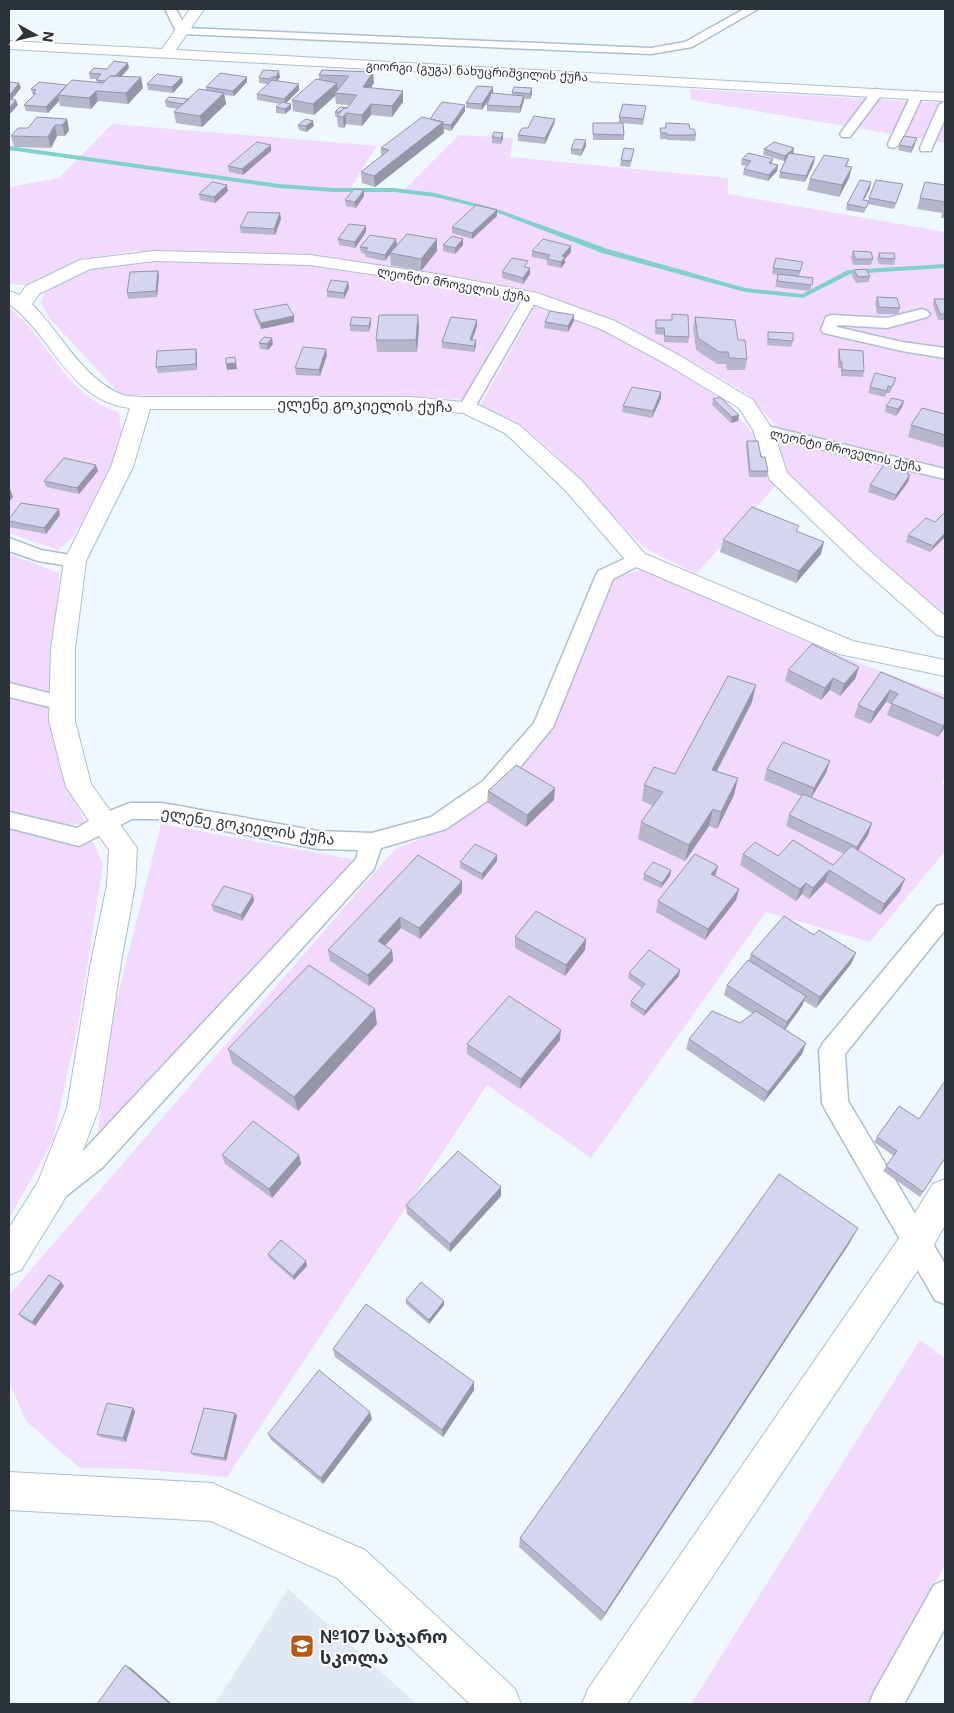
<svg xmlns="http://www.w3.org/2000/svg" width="954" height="1713" font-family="Inter,'Noto Sans Georgian',sans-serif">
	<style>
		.built { fill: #e0e8f3 }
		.green { fill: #f2dafe }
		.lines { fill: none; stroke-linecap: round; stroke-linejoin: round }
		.stream { fill: #80d1cb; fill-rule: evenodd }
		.service-casing { stroke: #acbed2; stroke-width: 3 }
		.minor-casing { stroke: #acbed2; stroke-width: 2 }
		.service { fill: #fff; fill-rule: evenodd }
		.minor { fill: #fff; fill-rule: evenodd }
		.wall { fill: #b6b7cd }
		.shaded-wall { fill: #9495a7 }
		.building { fill: #d4d5ee; stroke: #9495a7 }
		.labels { text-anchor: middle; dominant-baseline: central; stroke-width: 4; stroke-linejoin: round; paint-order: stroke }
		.far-street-label { font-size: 12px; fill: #2c323a; stroke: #fff }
		.street-label { font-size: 15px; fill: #2c323a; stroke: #fff }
		.near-poi-label { font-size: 18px; font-weight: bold; fill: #2c323a; stroke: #fff; text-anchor: start }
	</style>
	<rect width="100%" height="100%" fill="#eff7ff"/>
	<path class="built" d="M288 1589 417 1704H215Z"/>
	<path class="green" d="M690 89 945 103V143L691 100Z
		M112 124 377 146 351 187 401 193 459 135 513 138 510 157 728 178V194L945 232V470L778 429 749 395 693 362 607 321 540 293 314 255 197 251H136L81 259 25 285 9 284V187L59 178Z
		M154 259 317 266 438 284 518 300 464 400 438 398 121 395 50 319 40 302 48 288 91 266Z
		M536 305H548L655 352 728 405 758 439 778 483 696 574 643 547 557 456 521 425 480 406Z
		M9 307C18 316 28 325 36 335 59 365 79 401 119 412L122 436 108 477 73 537 58 550 9 533Z
		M786 440 945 478V615L789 480 772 444Z
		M9 554 59 573 51 728 71 794 86 824 58 825 9 813Z
		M641 570 835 654 945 695V777L942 781 945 789V851L870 942 766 912 591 1158 487 1085 227 1477 138 1469 80 1468 26 1421 9 1381V1295L395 849 441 831 502 788 547 736 614 578Z
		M161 824 356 860 97 1138 110 1026Z
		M9 828 57 840H92L103 864 79 1020 53 1140 9 1219Z
		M920 1340 945 1358V1565L868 1704H691Z"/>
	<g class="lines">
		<path class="stream" d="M9 146 279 184 334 188H394L435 193 497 209 608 249 745 288 802 294 848 270 945 264V268L850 274 803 298 745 292 602 253 493 211 435 197 394 192H334L279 188 9 150Z"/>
		<g class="service-casing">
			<path id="service" d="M165 9H176L186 28 651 48 685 42 744 9H758L692 47 651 54 182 34 176 31Z
				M877 89 883 93 850 137H842L840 134 842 131 873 90Z
				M917 91 923 95 900 144 894 148 889 147 888 144 911 95Z
				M945 101V119L932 148 931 151H921L920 148 939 105Z
				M531 293 536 294 538 297 475 407 473 410H461L459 407 524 297 526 294Z
				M922 309 927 311 930 314 927 317 887 328 838 325 837 327 902 342 945 348V358L902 351 824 333 821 330 826 317 831 315 887 318Z
				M763 425 945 469V479L757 434 755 430 757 426Z
				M9 538 41 550 82 557 84 561 82 565 75 567 38 561 9 551Z
				M637 553 644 555 646 559 644 563 613 579 553 727 499 793 446 829 381 848 374 869 103 1167 61 1200 51 1204 41 1200 37 1191 41 1182 85 1149 356 859 358 850 318 849 162 819H132L79 846 9 828V812L77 828 97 816 130 803H162L318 831 372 833 431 817 483 781 534 723 596 575 598 571Z
				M9 683 69 698 72 703 69 708 62 710 9 697Z
				M945 904V930L845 1054 848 1101 945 1264V1304L935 1300 826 1111 822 1103 819 1051 823 1043 937 906Z
				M945 1580V1628L904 1704H869L874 1692 934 1585Z"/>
		</g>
		<g class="minor-casing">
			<path id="minor" d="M190 9H204L176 50 945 93V101L9 49V41L162 49Z
				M154 251 310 255 437 274 537 293 615 321 680 356 753 400 773 430 787 473 872 553 945 616V637L937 635 856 563 770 480 753 430 739 408 666 364 601 329 527 302 437 284 310 265 154 261 90 269 39 294 32 304C61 333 82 379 123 395 128 397 136 396 142 397H410L474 403 519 425 581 480 645 554 853 641 945 660V676L839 654 629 564 565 490 505 433 463 413 410 409H150L133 467 86 561 75 649V721L91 784 137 848 135 885 121 962 99 1108 63 1202 21 1270 9 1275V1228L38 1182 67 1108 91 962 107 885 109 850 66 787 49 721 51 649 64 561 111 467 130 408C69 401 53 336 9 304V291L20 295 26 286 80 260Z
				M945 1179V1225L928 1255 627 1704H582L588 1689 904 1231 933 1184Z
				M9 1472 212 1483 225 1489 365 1550 515 1689 521 1704H470L337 1578 211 1521 9 1510Z"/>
		</g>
		<use href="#service" class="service"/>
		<use href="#minor" class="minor"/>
	</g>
	<path class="wall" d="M129 68 121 76 143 88 128 104 98 101 91 109 60 106 59 101 48 113 26 111 24 105 34 95H33L31 89 67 85 97 82V79H90L89 73 107 69Z
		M263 70 280 77 277 81 299 90 286 103 291 109 285 114 276 113V107L280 104 257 100V94L268 84 259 83V78Z
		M322 70 374 83 371 87 403 102 392 117 371 115 362 126 346 124 344 128 338 127 337 117H335V112L347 108 349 105 336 104 335 96 314 115 293 111 292 100 319 80V75Z
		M182 77 183 82 173 93 148 90 147 84Z
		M247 82 234 96 224 95 226 104 202 127 176 123 174 112 178 109 166 107 165 101 189 99 206 90V87Z
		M512 92 532 93 530 99H524L520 113 487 111V105L489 98 482 110 466 108V103L493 93H492L512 95Z
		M465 105V111L451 131 443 129 444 133 375 187 362 183 361 172 381 156V148L430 119Z
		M646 106 643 125 623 123 624 135V140H593V123H619V117Z
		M67 119 69 130 65 136H57L51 148 14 147 11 136 28 128Z
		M555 119 554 124 545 144 518 141V135L528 128Z
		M666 123 690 129 696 135 695 141 667 140V139H660V128H665Z
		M298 125 314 126 306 132 299 130Z
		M492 137 503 138 501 144 492 143Z
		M586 140V146L581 156 571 154V149Z
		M915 144 911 153 898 150 899 145Z
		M271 145V151L243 175 229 172 228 166Z
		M764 149 793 153 814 163 805 182 779 178 780 172 785 160 784 161 763 155Z
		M633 155 630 167 620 166 621 160Z
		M742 159H773L772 164 778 165 777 171 768 181 743 175 744 169 746 166 741 165Z
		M849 159 847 166 849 178 839 197 807 190 810 179Z
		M945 185V218H941L942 213 917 209 920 198Z
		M870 188 864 200 868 201 869 198 901 190 894 209 868 204 864 213 846 210 847 204Z
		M228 191 215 203 200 200 199 194Z
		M364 196 356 208 346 206 345 200Z
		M497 210V216L472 239 452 233V227Z
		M280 213 281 219 275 235 241 233 240 227Z
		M366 226V232L355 248 339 245 338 239Z
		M463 239V245L455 254 443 251V245Z
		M397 245 437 251 421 271 391 265 390 254 385 261 366 257 365 254 361 253 360 247Z
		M571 246V252L565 259V263L561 268 547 265V260L532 257V251Z
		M853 251 873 259 871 265H853L851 257Z
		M879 253 895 259 894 265 879 264 877 259Z
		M803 262 799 276 813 278 810 291 775 287 778 275 772 274 773 268Z
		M528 267 530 268V274L523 284 502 278V272Z
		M854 270 870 276 869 282 856 283 852 276Z
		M159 276 157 297 128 299 127 293Z
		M348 282 349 288 344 299 327 297V291Z
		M877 297 900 308 898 314H877L875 303Z
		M934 299H945V320H938L933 305Z
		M254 310 294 316V322L261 329 255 316Z
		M672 314 689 337 688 343 664 342V335L655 334 656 320H672Z
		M418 315 419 327 417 352H377L376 340Z
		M574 315V321L568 332 544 328 545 322Z
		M695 317 738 340 747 359 745 370H727L726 364H717L696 350 693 328Z
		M371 318V324L369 332 350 331V325Z
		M477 326 472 340 476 346 474 352 442 348V342Z
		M768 332 793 341 791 347 767 345Z
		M259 343 273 344 268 350 260 349Z
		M839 349 864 371 863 377 841 376V368H838V355Z
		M197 355V370L158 373 156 367Z
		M327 355 320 376 296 375 295 368Z
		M894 384 890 393H887L885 397 868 393 870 387Z
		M661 398 652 418 622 412 623 406Z
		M713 399 739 415 738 421 731 423 712 405Z
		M904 401 902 407 896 416 885 412 886 406Z
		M945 414V448L908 437 911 425Z
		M747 441 761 457 768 471 767 477H749L746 447Z
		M96 465 98 471 79 494 46 487 44 481Z
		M910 475 908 482 894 501 868 492 870 485Z
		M945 514 930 552 906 542 908 535 935 522Z
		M60 515 46 534 9 527V519Z
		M798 532 821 554 796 583 720 552 723 540Z
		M859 667 855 679 840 696 830 690 821 700 785 681 788 670Z
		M881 672 945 699V728L938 737 887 715 891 704 886 702 870 724 854 717 858 705Z
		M752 702 717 771 738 778 734 795 717 829 709 826 685 861 638 839 641 822 653 806 642 801 644 785 675 774Z
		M830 761 826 773 811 798 872 823 868 835 858 851 905 879 900 891 880 915 825 882 809 899 802 894 796 901 740 865 743 854 778 856 833 865 844 854 786 826 789 815 801 796 764 780 767 769Z
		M488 791 554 800 526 827 487 802Z
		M497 855V861L482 880 460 868V862Z
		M671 870 670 876 661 888 643 880 644 874Z
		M715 876 739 889 736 900 705 940 656 912 658 901Z
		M462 881V892L420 939 401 928 385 946 392 950 393 961 369 986 330 961 328 950Z
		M253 895 254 901 242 921 213 911 212 905Z
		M814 935 856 953 851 964 816 1008 804 1001 802 1006 785 1030 802 1054 764 1102 686 1049 689 1039 740 1023 753 1014 724 995 727 985 749 960 751 954Z
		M515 937 586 939 585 950 565 976 515 948Z
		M629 973 679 976 644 1016 630 1006 631 1001 642 988 628 978Z
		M377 1024 298 1111 232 1063 228 1049Z
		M560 1040 520 1089 467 1054V1044Z
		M877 1137 945 1158 920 1197 883 1171 894 1156 874 1142Z
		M222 1155H299L301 1164 272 1198 225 1164Z
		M501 1196 450 1252 407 1214 406 1205Z
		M849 1244 601 1621 519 1547 520 1538Z
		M268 1254 306 1261 307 1266 294 1280 269 1258Z
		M61 1282 64 1286 35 1326 22 1318 19 1314Z
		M406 1300 444 1301V1305L429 1324 406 1304Z
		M333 1349 474 1382V1390L443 1437 335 1357Z
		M133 1408 135 1412 126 1442 100 1437 97 1434Z
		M235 1413 237 1416 226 1461 194 1456 191 1453Z
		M372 1419 323 1484 271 1440 268 1434Z"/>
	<path class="shaded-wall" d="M128 63 129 68 112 87 111 81Z
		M279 71 280 77 276 82V77Z
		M373 72 374 83 364 97 363 87Z
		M141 77 143 88 128 104 126 93Z
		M182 77 183 82 173 93 172 87Z
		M247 77V82L234 96 233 91Z
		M19 83 21 88 9 103V96Z
		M337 83 338 93H335V96L314 115 313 104Z
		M299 84V90L285 104 284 99Z
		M493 87V93L482 110V104Z
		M532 88V93L530 99V94Z
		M96 91 98 101 91 109 89 98Z
		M403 91V102L392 117V106Z
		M224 93 226 104 202 127 200 116Z
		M58 95 59 101 48 113 46 107Z
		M524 96V101L520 113V107Z
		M16 100 18 105 9 115V108Z
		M291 104V109L285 114V109Z
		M371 104V115L362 126V115Z
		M465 105V111L451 131V125Z
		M346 113V124L344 128 343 117Z
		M67 119 69 130 65 136 62 125Z
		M555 119 554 124 545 144V138Z
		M313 121 314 126 306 132V126Z
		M443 122 444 133 375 187 374 176Z
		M55 125 57 136 51 148 48 137Z
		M503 133V138L501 144V138Z
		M917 138 915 144 911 153 912 147Z
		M586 140V146L581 156 582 150Z
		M271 145V151L243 175 242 169Z
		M794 148 793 154 784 161 785 156Z
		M815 157 814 163 805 182 806 176Z
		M778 165 777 171 768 181 769 175Z
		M852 167 849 178 839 197 842 185Z
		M871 182 870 188 861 206 863 200Z
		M227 185 228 191 215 203 214 197Z
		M364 190V196L356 208 355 202Z
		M497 210V216L472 239V233Z
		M280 213 281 219 275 235 274 229Z
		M366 226V232L355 248V242Z
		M396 239 397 245 385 261V255Z
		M437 239V251L421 271V259Z
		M463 239V245L455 254V248Z
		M571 246V252L565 259V263L561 268V262L562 256Z
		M530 268V274L523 284V278Z
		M158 271 159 276 157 297 156 291Z
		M348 282 349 288 344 299V293Z
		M418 315 419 327 417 352 416 340Z
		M574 315V321L568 332V326Z
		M294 316V322L261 329V323Z
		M371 318V324L369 332V326Z
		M477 320V326L470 346V340Z
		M272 338 273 344 268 350 267 344Z
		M476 340V346L474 352V346Z
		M196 349 197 355V370L196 364Z
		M326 349 327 355 320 376 319 370Z
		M236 363 237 369 227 370 226 364Z
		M661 392V398L652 418 653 411Z
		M904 401 902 407 896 416 898 409Z
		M739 415 738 421 731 423 732 417Z
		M96 465 98 471 79 494 77 488Z
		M910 475 908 482 894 501 896 495Z
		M9 486 13 497 9 502Z
		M59 509 60 515 46 534 44 528Z
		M945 533V537L930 552 933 546Z
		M824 542 821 554 796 583 799 571Z
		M859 667 855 679 840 696 844 684Z
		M833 678 830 690 821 700 825 688Z
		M756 685 752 702 709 786 712 770Z
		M890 690 886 702 870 724 874 712Z
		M945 722V726L938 737 943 726Z
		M830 761 826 773 810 800 814 788Z
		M738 778 734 795 717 829 721 812Z
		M555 788 554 800 526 827 527 815Z
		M713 809 709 826 685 861 689 845Z
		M872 823 868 835 853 858 857 847Z
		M497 855V861L482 880V874Z
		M718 866 715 877 711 874Z
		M671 870 670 876 661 888 662 883Z
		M829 870 825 882 809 899 813 888Z
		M905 879 900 891 880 915 884 904Z
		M462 881V892L420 939 419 928Z
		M806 883 802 894 796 901 800 889Z
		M739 889 736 900 705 940 708 929Z
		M253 895 254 901 242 921 241 915Z
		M400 917 401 928 379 952 378 941Z
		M586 939 585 950 565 976 566 965Z
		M392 950 393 961 369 986 368 975Z
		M856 953 851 964 816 1008 820 997Z
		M680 970 679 976 644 1016 645 1011Z
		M806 996 802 1006 783 1032 787 1022Z
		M375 1009 377 1024 298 1111 294 1097Z
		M561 1030 560 1040 520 1089 521 1079Z
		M806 1043 802 1054 764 1102 768 1092Z
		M299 1155 301 1164 272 1198 269 1189Z
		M501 1187V1196L450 1252V1244Z
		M858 1228 849 1244 601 1621 605 1613Z
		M306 1261 307 1266 294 1280 293 1276Z
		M61 1282 64 1286 35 1326 32 1322Z
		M444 1301V1305L429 1324V1320Z
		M474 1382V1390L443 1437 442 1430Z
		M133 1408 135 1412 126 1442 123 1438Z
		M370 1412 372 1419 323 1484 321 1478Z
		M235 1413 237 1416 226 1461 224 1458Z
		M125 1665 131 1668 172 1704H170Z"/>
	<path class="building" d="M114 61 128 63 115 76H110L105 81 96 80 101 74 89 73 94 68 107 69Z
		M263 70 279 71 276 77H271L270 79 259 78Z
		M322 70 373 72 363 87 403 91 392 106 371 104 362 115 346 113 343 117 337 116 344 108H347L357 95 335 93 349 76 319 75Z
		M220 73 247 77 233 91 206 87Z
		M157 74 182 77 172 87 147 84Z
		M110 76 141 77 126 93 96 91 89 98 58 95 72 80 103 83Z
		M316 79 337 83 313 104 292 100Z
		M272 80 299 84 284 99 257 94Z
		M9 82 19 83 9 96Z
		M39 82 67 85 46 107 24 105 36 93H33L36 90 31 89Z
		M477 86 493 87 482 104 466 103Z
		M514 87 532 88 530 94 512 92Z
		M199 89 224 93 200 116 174 112Z
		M491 93 524 96 520 107 487 105Z
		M169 97 189 99 183 104 165 101Z
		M9 99 16 100 9 108Z
		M282 102 291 104 285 109 276 107Z
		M442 102 465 105 451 125 443 124V122L430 119Z
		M623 104 646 106 643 119 619 117Z
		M340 107 347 108H344L340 112H335Z
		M534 116 555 119 545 138 518 135 522 128H528Z
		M37 117 67 119 62 125H55L48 137 11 136 18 128H28Z
		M422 117 443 122 374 176 361 172 389 150 381 148Z
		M306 119 313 121 306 126 298 125Z
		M593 123H623L624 135 593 134Z
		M666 123 689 124 690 129H694L696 135H667V133H661L660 128H666Z
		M494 132 503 133 501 138 492 137Z
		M904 136 917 138 912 147 899 145Z
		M575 139 586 140 582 150 571 149Z
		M257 142 271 145 242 169 228 166Z
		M774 142 794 148 785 156 764 149Z
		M624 148 634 149 631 161 621 160Z
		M748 153 773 159 769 163 778 165 769 175 744 169 751 161 742 159Z
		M789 153 815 157 806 176 780 172Z
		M824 155 849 159 845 166 852 167 842 185 810 179Z
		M860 180 871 182 863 200 869 201 866 208 847 204Z
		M876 180 903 184 896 203 869 198Z
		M212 182 227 185 214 197 199 194Z
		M925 182 945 185V202L920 198Z
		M354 189 364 190 355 202 345 200Z
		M476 205 497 210 472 233 452 227Z
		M248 212 280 213 274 229 240 227Z
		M349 224 366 226 355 242 338 239Z
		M407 234 437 239 421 259 390 253Z
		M370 235 396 239 385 255 365 251 368 248 360 247Z
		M452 236 463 239 455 248 443 245Z
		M543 239 571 246 562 256 565 257 561 262 547 259 550 255 532 251Z
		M853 251 871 252 873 259H855Z
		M879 253H894L895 259 880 258Z
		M512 258 528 261 524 267 530 268 523 278 502 272Z
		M776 258 803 262 800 271 773 268Z
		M866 269 870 276 858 277 854 270Z
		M158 271 156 291 127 293 130 272Z
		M778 274 813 278 812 285 777 281Z
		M331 280 348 282 344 293 327 291Z
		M877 297 897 298 900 308 879 307Z
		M934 299H945V314H940Z
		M287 304 294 316 261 323 254 310Z
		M550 311 574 315 568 326 545 322Z
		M672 314 688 315 689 337 665 336 664 328H656V320H672Z
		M379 315H418L416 340H376Z
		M352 317 371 318 369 326 350 325Z
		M451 317 477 320 470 340H476L474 346 442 342Z
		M695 317 735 320 738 340H745L747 359 729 358 728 352H719L698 338Z
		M768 332 793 333V341L768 339Z
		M264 337 272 338 267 344 259 343Z
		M303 347 326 349 319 370 295 368Z
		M196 349V364L156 367 157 351Z
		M839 349 863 351 864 371 842 370V362H840Z
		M235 357 236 363 226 364V358Z
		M875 373 896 378 892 387 888 386 887 391 870 387Z
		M632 387 661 392 653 411 623 406Z
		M720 397 739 415 732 417 713 399Z
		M892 398 904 401 898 409 886 406Z
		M922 408 945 414V435L911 425Z
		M747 441H758L761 457H765L768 471H750Z
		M64 458 96 465 77 488 44 481Z
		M886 462 910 470 907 474 910 475 896 495 870 485Z
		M21 503 59 509 44 528 9 521V519Z
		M752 507 799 526 796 531 824 542 799 571 723 540Z
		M944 513 945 514V533L933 546 908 535 926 518 935 522Z
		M812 644 859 667 844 684 833 678 825 688 788 670Z
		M881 672 945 699V722L943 726 891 703 898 694 890 690 874 712 858 705Z
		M728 676 756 685 712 770 738 778 721 812 713 809 689 845 641 822 663 792 644 785 654 767 675 774Z
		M783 742 830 761 814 788 767 769Z
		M516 765 555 788 527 815 488 791Z
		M803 794 872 823 857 847 789 815Z
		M793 840 833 865 851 846 905 879 884 904 829 870 813 888 806 883 800 889 743 854 755 842 778 856Z
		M475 844 497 855 482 874 460 862Z
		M695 854 718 866 711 874 739 889 708 929 658 901Z
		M418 855 462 881 419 928 400 917 378 941 392 950 368 975 328 950Z
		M653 862 671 870 662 883 644 874Z
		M224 886 253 895 241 915 212 905Z
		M536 911 586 939 566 965 515 937Z
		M784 916 814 935 819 930 856 953 820 997 751 954Z
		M649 950 680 970 645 1011 631 1001 645 984 629 973Z
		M748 960 806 996 787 1022 727 985Z
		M309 965 375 1009 294 1097 228 1049Z
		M509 996 561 1030 521 1079 467 1044Z
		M712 1011 740 1023 756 1011 806 1043 768 1092 689 1039Z
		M945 1081V1158L923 1192 886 1166 897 1151 877 1137 899 1106 919 1119Z
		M253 1121 299 1155 269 1189 222 1155Z
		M458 1151 501 1187 450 1244 406 1205Z
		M779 1174 858 1228 605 1613 520 1538Z
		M281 1240 306 1261 293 1276 268 1254Z
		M49 1275 61 1282 32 1322 19 1314Z
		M421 1282 444 1301 429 1320 406 1300Z
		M366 1304 474 1382 442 1430 333 1349Z
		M319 1370 370 1412 321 1478 268 1434Z
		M107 1403 133 1408 123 1438 97 1434Z
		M204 1408 235 1413 224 1458 191 1453Z
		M125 1665 170 1704H97Z"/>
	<defs>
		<g id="school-square" transform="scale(1.25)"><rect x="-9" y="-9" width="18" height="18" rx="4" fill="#b85912" stroke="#fff"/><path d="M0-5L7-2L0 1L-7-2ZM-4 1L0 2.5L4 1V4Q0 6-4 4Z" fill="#fff"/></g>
	</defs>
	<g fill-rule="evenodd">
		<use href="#school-square" x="302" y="1646"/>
	</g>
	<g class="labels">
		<g class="far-street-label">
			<text transform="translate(477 71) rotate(3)">გიორგი (გუგა) ნახუცრიშვილის ქუჩა</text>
			<text transform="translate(454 284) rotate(10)">ლეონტი მროველის ქუჩა</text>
			<text transform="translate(846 450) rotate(13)">ლეონტი მროველის ქუჩა</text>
		</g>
		<g class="street-label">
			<text transform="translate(365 405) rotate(1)">ელენე გოკიელის ქუჩა</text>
			<text transform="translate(248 826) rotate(9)">ელენე გოკიელის ქუჩა</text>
		</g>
		<g class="near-poi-label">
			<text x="320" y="1636">№107 საჯარო<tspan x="320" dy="21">სკოლა</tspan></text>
		</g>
	</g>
	<rect width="954" height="1713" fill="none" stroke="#2c323a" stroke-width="20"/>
	<g transform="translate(35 35) rotate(98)" stroke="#ffffff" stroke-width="4" paint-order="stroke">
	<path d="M0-4L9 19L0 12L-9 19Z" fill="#2c323a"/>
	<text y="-8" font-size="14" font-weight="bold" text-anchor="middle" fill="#2c323a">N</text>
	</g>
</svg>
